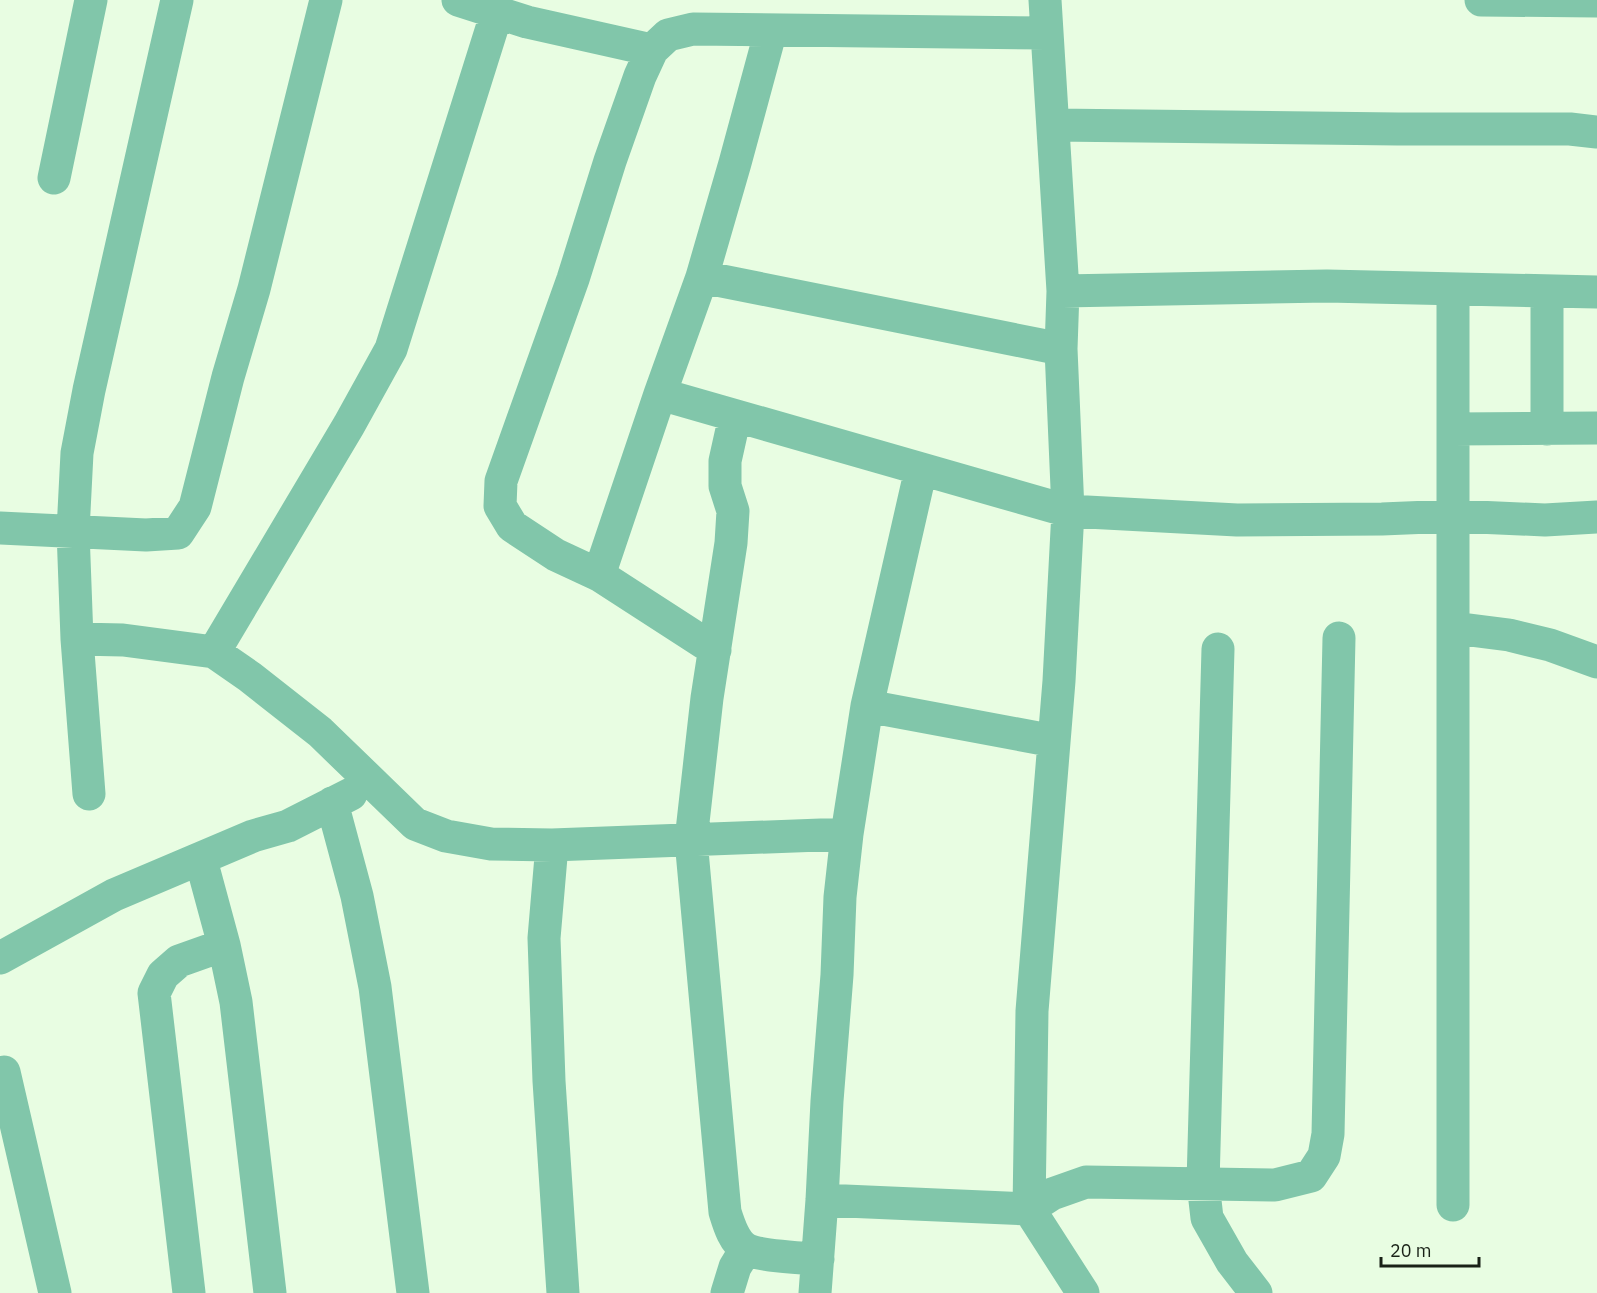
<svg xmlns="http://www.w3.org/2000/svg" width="1597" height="1293" font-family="'IBM Plex Sans',sans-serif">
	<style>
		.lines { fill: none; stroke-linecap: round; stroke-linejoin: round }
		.street { stroke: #81c6aa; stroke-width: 33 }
	</style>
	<rect width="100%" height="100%" fill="#e8fde2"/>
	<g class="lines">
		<path class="street" d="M458 0 527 22 652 50
			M1045 0 1063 291 1061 349 1068 511 1059 681 1032 1011 1029 1209 1083 1293
			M1481 0 1597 1
			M1054 125 1398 129H1570L1597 132
			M54 178 91 0
			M702 277 1061 349
			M1063 291 1327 286 1597 292
			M1547 291V429
			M660 394 1068 511 1237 520 1382 519 1454 516 1545 520 1597 517
			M735 416 725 461V486L733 511 731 543 707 698 691 840 725 1212C729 1225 734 1242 746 1249 759 1256 802 1258 818 1259
			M1453 429 1597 428
			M0 528 146 535 178 533 195 507 228 377 254 289 326 0
			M599 575 660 394 702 277 735 163 771 30
			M1454 628 1509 635 1550 645 1597 662
			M77 639 123 640 214 652 250 677 320 732 415 824 446 836 491 844 552 845 847 834
			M1218 649 1203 1183 1207 1218 1232 1262 1256 1293
			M715 650 599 575 556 555 512 526 500 506 501 481 573 279 610 161 640 76 652 50 668 35 693 29 1046 33
			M214 652 349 425 391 349 497 12
			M867 706 1054 741
			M89 794 77 639 73 531 77 453 89 390 177 0
			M332 803 357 896 375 987 413 1293
			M552 845 544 938 549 1081 563 1293
			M201 860 224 945 236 1002 270 1293
			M0 958 114 895 253 836 288 826 351 794
			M4 1072 55 1293
			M822 1200 1029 1209 1052 1194 1086 1182 1275 1185 1311 1176 1324 1156 1328 1134 1339 638
			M1453 1205V289
			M189 1293 154 993 163 975 179 961 224 945
			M727 1293 735 1267 746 1249
			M815 1293 822 1200 827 1101 837 975 840 897 847 834 867 706 921 469"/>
	</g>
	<path d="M1381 1257v9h98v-9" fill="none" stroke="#192117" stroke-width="3"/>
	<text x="1390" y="1257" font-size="18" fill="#192117" stroke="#e8fde2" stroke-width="4.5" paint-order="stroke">20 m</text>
</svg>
